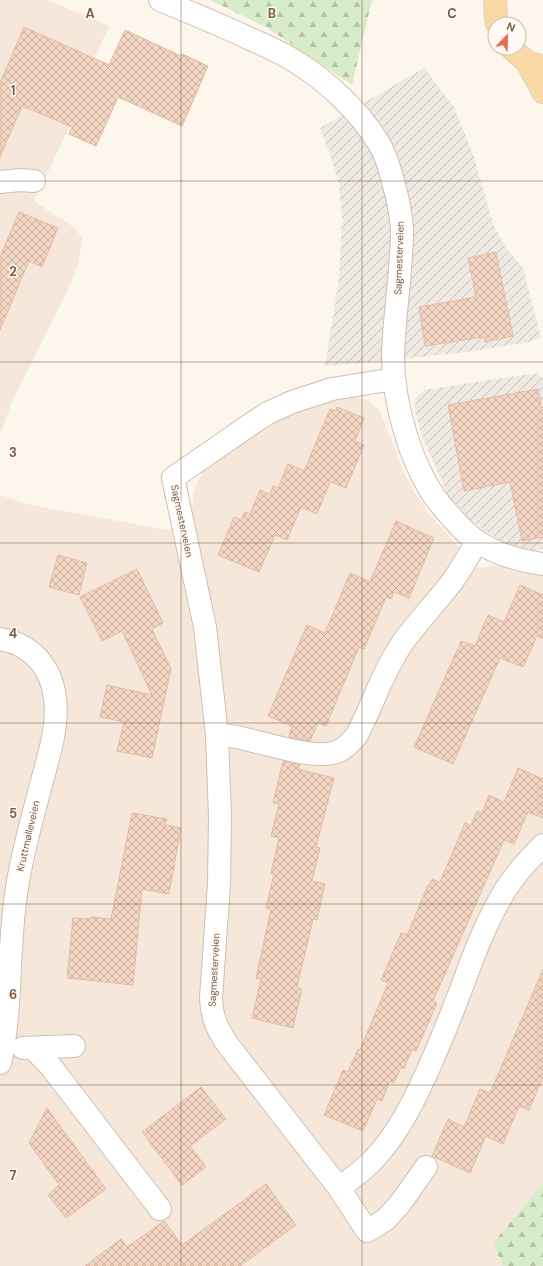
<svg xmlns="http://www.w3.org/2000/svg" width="543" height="1266" font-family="'DM Sans',sans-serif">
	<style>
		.residential { fill: #f5e8da }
		.industrial { fill: url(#industrial-furrows) }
		.forest { fill: url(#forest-firs) }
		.building { fill: url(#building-cross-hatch); stroke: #e6bba3 }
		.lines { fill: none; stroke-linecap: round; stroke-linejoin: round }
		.minor-casing { stroke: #d1beb0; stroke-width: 24 }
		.major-casing { stroke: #dad1cd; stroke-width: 24 }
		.minor { stroke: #fff; stroke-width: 22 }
		.major { stroke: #fbd9a5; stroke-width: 22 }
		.grid { fill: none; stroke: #7a5c4d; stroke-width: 1; stroke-opacity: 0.55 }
		.labels { text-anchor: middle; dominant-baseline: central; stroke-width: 3; stroke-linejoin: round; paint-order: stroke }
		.street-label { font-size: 10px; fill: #7a5c4d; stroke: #fffaf3 }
		.grid-label { font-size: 13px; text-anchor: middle; font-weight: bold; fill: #7a5c4d; stroke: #fffaf3; stroke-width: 3; stroke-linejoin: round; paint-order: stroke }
	</style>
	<defs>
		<pattern id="industrial-furrows" width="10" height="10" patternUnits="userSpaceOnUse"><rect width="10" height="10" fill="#efe9e4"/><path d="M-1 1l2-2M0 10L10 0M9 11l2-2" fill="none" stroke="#c7c0bb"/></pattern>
		<pattern id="forest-firs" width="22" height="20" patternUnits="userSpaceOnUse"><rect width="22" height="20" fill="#d8ecc9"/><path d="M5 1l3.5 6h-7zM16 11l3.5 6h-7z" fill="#b4c2a5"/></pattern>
		<pattern id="building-cross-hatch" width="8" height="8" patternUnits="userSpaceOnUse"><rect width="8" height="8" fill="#f3d5c3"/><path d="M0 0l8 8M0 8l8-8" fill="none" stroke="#cab0a1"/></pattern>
	</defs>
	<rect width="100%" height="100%" fill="#fdf6ec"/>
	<path class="residential" d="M0 0H48L109 26 85 80 90 84 34 201 75 228 82 238 79 262 68 290 11 404 0 435Z
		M352 396 361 398 367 400 380 411 403 470 413 490 427 511 477 568 500 565 508 570 543 576V1183L493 1243 503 1266H0V495L31 505 168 530 193 522 192 510 193 496 197 482 204 470 226 453 278 419 322 401Z"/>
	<path class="industrial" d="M424 68 454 107 474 157 493 224 506 248 523 268 541 338 529 342 474 351 411 358 325 366 339 278 342 217 339 183 331 157 320 128Z
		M537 373 543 378V549L531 552 507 546 470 520 448 495 423 439 415 412V399L424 390Z"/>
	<path class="forest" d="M210 0H372L352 85 266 27Z
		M543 1183V1266H503L493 1243Z"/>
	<path class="building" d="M24 27 109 65 125 30 181 56 182 54 208 66 182 126 118 97 96 146 69 134 72 127 22 106 0 157V83Z
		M19 212 58 228 42 267 29 261 0 330V257Z
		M496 252 513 336 485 342 484 337 425 346 419 307 476 297 468 258Z
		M538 389 543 416V537L522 541 510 482 464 491 448 405Z
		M337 407 364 418 355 441 364 445 346 488 330 482 317 514 301 507 287 540 275 535 259 572 218 555 234 517 241 520 245 512 250 514 260 490 270 494 273 486 278 488 288 464 304 471 330 409 336 411Z
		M396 521 434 538 409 598 394 592 391 599 386 597 364 649 359 647 326 726 318 723 310 741 289 737 292 726 268 716 307 625 325 633 350 573 370 582Z
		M58 555 87 563 79 595 49 587Z
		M137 569 163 623 152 629 171 669 152 758 117 751 124 722 100 717 107 685 152 695 122 631 102 641 80 597Z
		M520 585 543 595V639L537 636 523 667 500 658 453 764 414 747 461 641 475 646 488 615 504 622Z
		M283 761 300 765 298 769 334 778 316 847 320 848 312 881 325 884 317 920 313 919 297 987 302 989 293 1028 252 1018 261 979 256 978 271 909 266 908 274 874 271 873 279 838 271 836 279 804 273 803Z
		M518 768 543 779V818L528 812 514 844 504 840 433 1001 437 1003 416 1051 412 1049 404 1069 401 1067 394 1083 390 1081 382 1101 377 1099 363 1131 324 1115 343 1070 348 1072 358 1049 360 1050 388 983 381 980 401 933 407 935 428 885 429 886 432 879 440 882 465 823 471 825 477 811 482 813 489 795 504 802Z
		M132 813 167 819 165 825 181 828 169 894 142 889 133 985 67 978 73 918 91 919V917L111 919Z
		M543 969V1077L529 1110 519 1106 503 1144 486 1136 470 1173 432 1156 448 1119 464 1127 480 1089 490 1093Z
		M201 1087 226 1119 190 1146 206 1167 182 1185 142 1132Z
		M47 1108 106 1189 66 1218 48 1195 59 1185 29 1143Z
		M266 1184 296 1225 240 1266H85L121 1239 127 1247 164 1221 182 1245Z"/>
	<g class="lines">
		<g class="minor-casing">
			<path id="minor" d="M160 0C189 12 219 24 248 38 264 45 281 52 296 62 327 81 359 111 378 142 384 151 388 163 391 174 396 192 401 210 402 230 402 272 394 314 393 356 393 403 411 467 440 504 444 509 449 514 453 519 460 527 469 536 478 542 498 555 520 561 543 564
				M0 182 20 180 34 181
				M394 379 332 389 292 402 268 413 251 424 173 478 205 627 217 735 220 816 219 884 211 998C212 1018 217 1029 228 1045L339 1188 367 1231 385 1220 399 1205 426 1167
				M0 639C32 644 51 667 55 698 59 726 48 758 41 785 32 819 22 853 17 888 7 946 13 1006 0 1063
				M217 735C227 736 236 736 245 739 268 744 318 761 339 751 347 747 352 741 357 735 373 704 383 671 403 642 418 621 436 603 451 583 461 570 469 555 477 541
				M23 1048 74 1046
				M33 1048 52 1068 160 1209
				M339 1188C351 1179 364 1170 374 1159 394 1138 409 1111 421 1085 436 1054 448 1023 460 992 473 957 486 921 506 889 516 873 529 859 543 845"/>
		</g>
		<g class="major-casing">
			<path id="major" d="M495 0 496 19 497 24
				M511 48 527 62 543 67
				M527 62 543 92"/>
		</g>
		<use href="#minor" class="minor"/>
		<use href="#major" class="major"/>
	</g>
	<path class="grid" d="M181 0V1266M362 0V1266M0 181H543M0 362H543M0 543H543M0 723H543M0 904H543M0 1085H543"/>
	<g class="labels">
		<g class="street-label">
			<text transform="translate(399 258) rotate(-88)">Sagmesterveien</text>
			<text transform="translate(182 521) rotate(78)">Sagmesterveien</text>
			<text transform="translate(28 836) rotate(-77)">Kruttmølleveien</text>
			<text transform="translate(214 970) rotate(-87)">Sagmesterveien</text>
		</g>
	</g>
	<g class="grid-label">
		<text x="90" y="18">A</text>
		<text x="272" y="18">B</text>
		<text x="452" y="18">C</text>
		<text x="13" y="95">1</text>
		<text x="13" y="276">2</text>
		<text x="13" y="457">3</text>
		<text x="13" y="638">4</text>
		<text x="13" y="818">5</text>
		<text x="13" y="999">6</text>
		<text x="13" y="1180">7</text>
	</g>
	<g transform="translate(507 36) rotate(23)"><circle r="19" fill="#fffaf3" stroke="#cabbb1"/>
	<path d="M0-3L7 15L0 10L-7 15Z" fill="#e76f51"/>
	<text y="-6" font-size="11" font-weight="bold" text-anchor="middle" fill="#7a5c4d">N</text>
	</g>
</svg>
